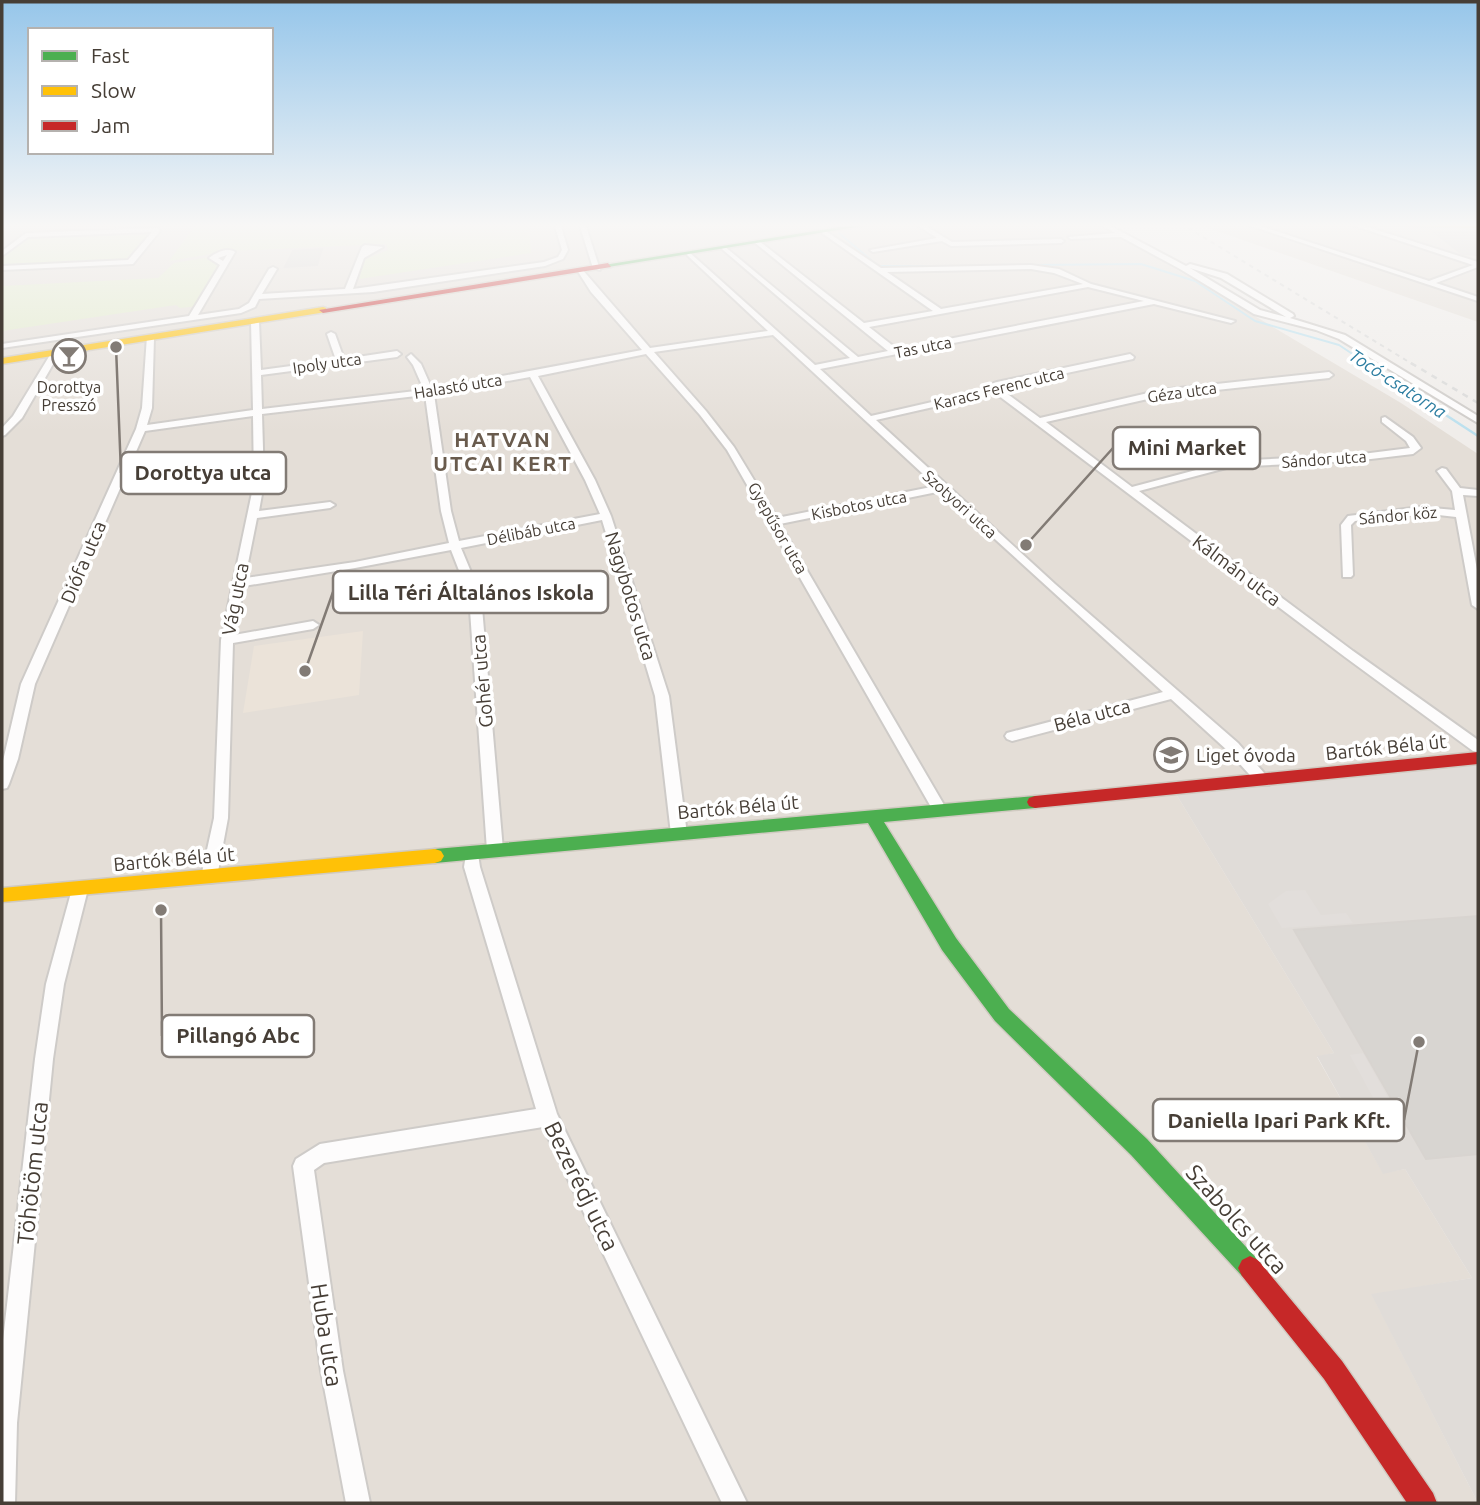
<svg xmlns="http://www.w3.org/2000/svg" width="1480" height="1505" font-family="Ubuntu,sans-serif">
	<style>
		.residential { fill: #e4ded7 }
		.industrial { fill: #e0dcd8 }
		.education { fill: #ebe3d9 }
		.green { fill: #e1eaca }
		.parking { fill: #e2dedb }
		.lines { fill: none; stroke-linecap: round; stroke-linejoin: round }
		.stream-far1 { stroke: #bbe0ee; stroke-width: 2 }
		.stream { stroke: #bbe0ee; stroke-width: 2.5 }
		.building { fill: #d8d5d1; stroke: #d8d4d0; stroke-width: 2 }
		.street-casing { stroke: #cecbc8; stroke-width: 4 }
		.fast-casing { stroke: #d0cac1; stroke-width: 3 }
		.slow-casing { stroke: #d0cac1; stroke-width: 3 }
		.jam-casing { stroke: #d0cac1; stroke-width: 3 }
		.street { fill: #fdfcfc; fill-rule: evenodd }
		.fast { fill: #4caf50; fill-rule: evenodd }
		.slow { fill: #ffc107; fill-rule: evenodd }
		.jam { fill: #c62828; fill-rule: evenodd }
		.rail-far1 { stroke: #d9d9d8; stroke-width: 2; stroke-dasharray: 4.5 4.5; stroke-linecap: butt }
		.rail { stroke: #d9d9d8; stroke-width: 2.5; stroke-dasharray: 6 6; stroke-linecap: butt }
		.labels { text-anchor: middle; dominant-baseline: central; stroke-width: 7; stroke-linejoin: round; paint-order: stroke }
		.far-street-label { font-size: 16px; fill: #463e36; stroke: #fff }
		.far-poi-label { font-size: 16px; fill: #463e36; stroke: #fff }
		.far-water-label { font-size: 18px; font-style: italic; fill: #2d7ea1; stroke: #fff }
		.street-label { font-size: 19px; fill: #463e36; stroke: #fff }
		.poi-label { font-size: 19px; fill: #463e36; stroke: #fff; text-anchor: start }
		.far-district-label { font-size: 21px; font-weight: bold; letter-spacing: 2px; fill: #695b4d; stroke: #fff }
		.near-street-label { font-size: 23px; fill: #463e36; stroke: #fff }
		.leader { fill: none; stroke: #827b75; stroke-width: 2.5 }
		.callout-dot { fill: #827b75; stroke: #fff; stroke-width: 2.5 }
		.callout { fill: #fff; stroke: #827b75; stroke-width: 2.5 }
		.callout-label { font-size: 21px; text-anchor: middle; font-weight: bold; fill: #463e36 }
	</style>
	<rect width="100%" height="100%" fill="#f0edea"/>
	<path class="residential" d="M2 223H1098L1401 403 1478 454V765L1176 794 1334 1053 1317 1057 1383 1173 1405 1169 1472 1278 1372 1295 1478 1503H2Z
		M1194 223H1478V322Z"/>
	<path class="industrial" d="M1478 765V1503L1371 1294 1472 1278 1405 1169 1383 1174 1317 1056 1334 1053 1176 794Z"/>
	<path class="education" d="M363 631 359 695 243 713 254 646Z"/>
	<path class="green" d="M197 223H529L531 253 359 279 364 260 388 250 386 244 229 251 169 261Z
		M158 230 130 262 2 268V254L26 235Z
		M216 256 213 257 225 265 199 306 180 308 176 305 2 331V286L158 278 174 263Z"/>
	<path class="parking" d="M1305 890 1321 915 1346 913 1353 923 1282 928 1268 904 1286 891Z
		M1363 1053 1404 1126 1389 1127 1350 1055Z"/>
	<g class="lines">
		<path class="stream-far1" d="M831 223 832 226
			M839 233 878 266H1003
			M1032 265 1141 264 1195 281 1255 321 1339 345 1369 365"/>
		<path class="stream" d="M1366 363 1478 436"/>
	</g>
	<path class="building" d="M1432 231 1475 233 1478 235V255L1462 254Z
		M322 249 317 265 285 267 293 251Z
		M1478 916V1154L1426 1159 1294 930Z"/>
	<g class="lines">
		<g class="street-casing">
			<path id="street" d="M554 223H560L568 250 563 259 545 266 373 292 259 299 255 307 241 313 2 348V344L189 316 220 265 209 258C216 252 228 247 235 252L198 315 239 309 249 303 269 269 273 267 277 269 262 294 345 289 362 247 365 245 383 247 364 258 353 289 544 262 558 257 562 250ZM227 255 223 261 218 258Z
				M579 223H585L600 270 593 268Z
				M914 223H921L952 242 1061 239 1064 241 1061 243 951 246 942 241 873 252 870 250 937 238Z
				M1098 223H1105L1186 266 1190 264 1227 274 1293 314 1294 316 1290 318 1345 335 1478 416V423L1339 339 1316 330 1254 314 1180 269 1121 237 1071 239 1068 237 1115 233ZM1190 268 1221 278 1286 317 1260 310Z
				M1242 223H1251L1429 281 1473 265 1346 223H1355L1478 262V267L1436 283 1478 297V301Z
				M158 228 160 231 133 264 2 270V266L128 260 152 232 28 237 2 256V251L26 233Z
				M824 230 881 268 1031 265 1059 269 1091 284 1235 321 1231 323 1154 304 820 369 871 416 993 388 994 383 997 382 1130 354 1134 357 1133 359 1001 387V389L1040 418 1161 390 1329 372 1333 375 1329 378 1161 396 1046 422 1132 487 1230 461 1354 455 1410 448 1406 441 1382 422V418L1385 417 1413 437 1421 448 1413 454 1354 461 1230 467 1139 491 1353 651 1478 740V752L1473 751 1345 657 995 393 876 420 1055 584 1238 743 1271 781 1269 785H1259L1228 751 1171 699 1012 741 1007 739 1005 736 1007 733 1163 692 942 491 780 524 947 810 945 814H935L727 450 700 415 646 354 538 376 595 480 611 516 669 696 687 834 684 838H674L671 834 655 696 602 520 461 548 481 596 503 850 500 854 495 856 490 854 487 850 469 596 451 550 355 568 244 586 234 635 313 621 319 625 313 629 233 643 228 818 217 877 215 882 209 883 203 882 201 877 214 818 221 640 254 483 253 416 145 431 35 684 18 759 9 784 7 788 2 789V765L21 684 136 429 142 408 147 336 154 338 152 408 147 425 253 410 251 321 255 319 259 321 261 370 336 360 327 334 331 332 335 334 344 359 397 351 401 354 397 357 261 375 262 409 424 390 413 365 407 357 411 354 421 364 432 389 642 350 591 292 577 270 581 268 650 348 768 331 687 255 689 252 815 365 850 358 722 249 724 246 858 357 888 351 754 242 759 241 864 323 933 311 822 233ZM1031 269 1054 273 1083 284 941 309 887 272ZM1088 287 1144 301 897 349 869 327ZM773 335 936 486 777 518 734 447 706 411 654 352ZM530 377 585 480 600 514 459 541 451 511 434 394ZM425 395 441 511 449 543 355 562 245 578 257 518 330 508 335 505 330 502 259 511 264 483 262 414Z
				M53 350 60 352 22 418 5 435 2 436V428L13 416Z
				M1442 468 1446 469 1460 488 1478 490V496L1463 495 1478 575V609L1472 605 1456 517 1421 513 1355 521 1351 525 1353 575 1351 577H1343L1341 525 1348 516 1421 507 1455 510 1452 491 1437 471Z
				M472 846 477 848 480 867 557 1114 747 1503H722L543 1127 324 1163 314 1170 343 1371 370 1503H346L321 1371 293 1166 296 1159 320 1144 536 1109 464 867 467 848Z
				M80 882 86 884 88 889 64 984 53 1059 17 1423 15 1503H2V1349L35 1059 46 984 72 889 74 884Z"/>
		</g>
		<g class="fast-casing">
			<path id="fast" d="M864 223H881L608 267 604 265Z
				M1035 796 1041 798 1043 802 1041 806 1035 808 884 822 956 938 1009 1009 1147 1139 1258 1260 1262 1268 1258 1276 1250 1280 1242 1276 1131 1155 995 1021 942 950 868 823 435 863 429 861 426 856 429 851 435 849Z"/>
		</g>
		<g class="slow-casing">
			<path id="slow" d="M1377 223 1478 224V228L1381 225Z
				M323 307 326 308V312L2 364V358Z
				M435 849 441 851 444 856 441 861 435 863 2 902V888Z"/>
		</g>
		<g class="jam-casing">
			<path id="jam" d="M608 263 611 267 323 313 319 310Z
				M1478 752V764L1035 808 1029 806 1027 802 1029 798 1035 796Z
				M1250 1256 1258 1260 1342 1361 1433 1493 1437 1503H1407L1324 1379 1242 1276 1238 1268 1242 1260Z"/>
		</g>
		<use href="#street" class="street"/>
		<use href="#fast" class="fast"/>
		<use href="#slow" class="slow"/>
		<use href="#jam" class="jam"/>
		<path class="rail-far1" d="M1180 223 1414 365"/>
		<path class="rail" d="M1411 363 1478 403"/>
	</g>
	<linearGradient id="sky" x2="0" y2="1"><stop stop-color="#96c6ea"/><stop offset="0.52" stop-color="#f8f7f6"/><stop offset="1" stop-color="#f8f7f6" stop-opacity="0"/></linearGradient>
	<rect width="1480" height="433" fill="url(#sky)"/>
	<defs>
		<g id="bar-ring" transform="scale(1.75)"><circle r="9.5" fill="#fff" stroke="#827b75" stroke-width="1.5"/><path d="M-6-5H6L.8 .8V4.5H3.5V6h-7V4.5H-.8V.8Z" fill="#827b75"/></g>
		<g id="school-ring" transform="scale(1.75)"><circle r="9.5" fill="#fff" stroke="#827b75" stroke-width="1.5"/><path d="M0-5L7-2L0 1L-7-2ZM-4 1L0 2.5L4 1V4Q0 6-4 4Z" fill="#827b75"/></g>
	</defs>
	<g fill-rule="evenodd">
		<use href="#bar-ring" x="69" y="356"/>
		<use href="#school-ring" x="1171" y="755"/>
	</g>
	<g class="labels">
		<g class="far-street-label">
			<text transform="translate(923 347) rotate(-11)">Tas utca</text>
			<text transform="translate(327 363) rotate(-8)">Ipoly utca</text>
			<text transform="translate(458 386) rotate(-9)">Halastó utca</text>
			<text transform="translate(999 388) rotate(-14)">Karacs Ferenc utca</text>
			<text transform="translate(1182 392) rotate(-8)">Géza utca</text>
			<text transform="translate(1324 459) rotate(-4)">Sándor utca</text>
			<text transform="translate(960 504) rotate(42)">Szotyori utca</text>
			<text transform="translate(859 505) rotate(-11)">Kisbotos utca</text>
			<text transform="translate(1398 515) rotate(-5)">Sándor köz</text>
			<text transform="translate(778 528) rotate(60)">Gyepűsor utca</text>
			<text transform="translate(531 531) rotate(-11)">Délibáb utca</text>
		</g>
		<g class="far-poi-label">
			<text x="69" y="387">Dorottya<tspan x="69" dy="18">Presszó</tspan></text>
		</g>
		<g class="far-water-label">
			<text transform="translate(1398 383) rotate(33)">Tocó-csatorna</text>
		</g>
		<g class="street-label">
			<text transform="translate(83 562) rotate(-67)">Diófa utca</text>
			<text transform="translate(1237 570) rotate(37)">Kálmán utca</text>
			<text transform="translate(631 596) rotate(73)">Nagybotos utca</text>
			<text transform="translate(235 599) rotate(-79)">Vág utca</text>
			<text transform="translate(482 681) rotate(-95)">Gohér utca</text>
			<text transform="translate(1092 715) rotate(-15)">Béla utca</text>
			<text transform="translate(1386 747) rotate(-6)">Bartók Béla út</text>
			<text transform="translate(738 807) rotate(-5)">Bartók Béla út</text>
			<text transform="translate(174 859) rotate(-5)">Bartók Béla út</text>
		</g>
		<g class="poi-label">
			<text x="1196" y="755">Liget óvoda</text>
		</g>
		<g class="far-district-label">
			<text x="503" y="439">HATVAN<tspan x="503" dy="24">UTCAI KERT</tspan></text>
		</g>
		<g class="near-street-label">
			<text transform="translate(32 1173) rotate(-84)">Töhötöm utca</text>
			<text transform="translate(582 1186) rotate(64)">Bezerédj utca</text>
			<text transform="translate(1237 1219) rotate(48)">Szabolcs utca</text>
			<text transform="translate(327 1335) rotate(81)">Huba utca</text>
		</g>
	</g>
	<path class="leader" d="M1026 545L1113 448M116 347L121 473M305 671L333 592M161 910L162 1036M1419 1042L1404 1120"/>
	<g class="callout-dot">
		<circle cx="1026" cy="545" r="7"/>
		<circle cx="116" cy="347" r="7"/>
		<circle cx="305" cy="671" r="7"/>
		<circle cx="161" cy="910" r="7"/>
		<circle cx="1419" cy="1042" r="7"/>
	</g>
	<g class="callout">
		<rect x="1113" y="427" width="147" height="42" rx="7"/>
		<rect x="121" y="452" width="165" height="42" rx="7"/>
		<rect x="333" y="571" width="275" height="42" rx="7"/>
		<rect x="162" y="1015" width="152" height="42" rx="7"/>
		<rect x="1153" y="1099" width="251" height="42" rx="7"/>
	</g>
	<g class="callout-label">
		<text x="1187" y="455">Mini Market</text>
		<text x="203" y="480">Dorottya utca</text>
		<text x="471" y="600">Lilla Téri Általános Iskola</text>
		<text x="238" y="1043">Pillangó Abc</text>
		<text x="1279" y="1128">Daniella Ipari Park Kft.</text>
	</g>
	<rect width="1480" height="1505" fill="none" stroke="#463e36" stroke-width="7"/>
	<rect x="28" y="28" width="245" height="126" fill="#ffffff" stroke="#b5b2af" stroke-width="2"/>
	<rect x="42" y="51" width="35" height="10" fill="#4caf50" stroke="#b5b2af" stroke-width="2"/>
	<text x="91" y="63" font-size="21" fill="#463e36">Fast</text>
	<rect x="42" y="86" width="35" height="10" fill="#ffc107" stroke="#b5b2af" stroke-width="2"/>
	<text x="91" y="98" font-size="21" fill="#463e36">Slow</text>
	<rect x="42" y="121" width="35" height="10" fill="#c62828" stroke="#b5b2af" stroke-width="2"/>
	<text x="91" y="133" font-size="21" fill="#463e36">Jam</text>
</svg>
